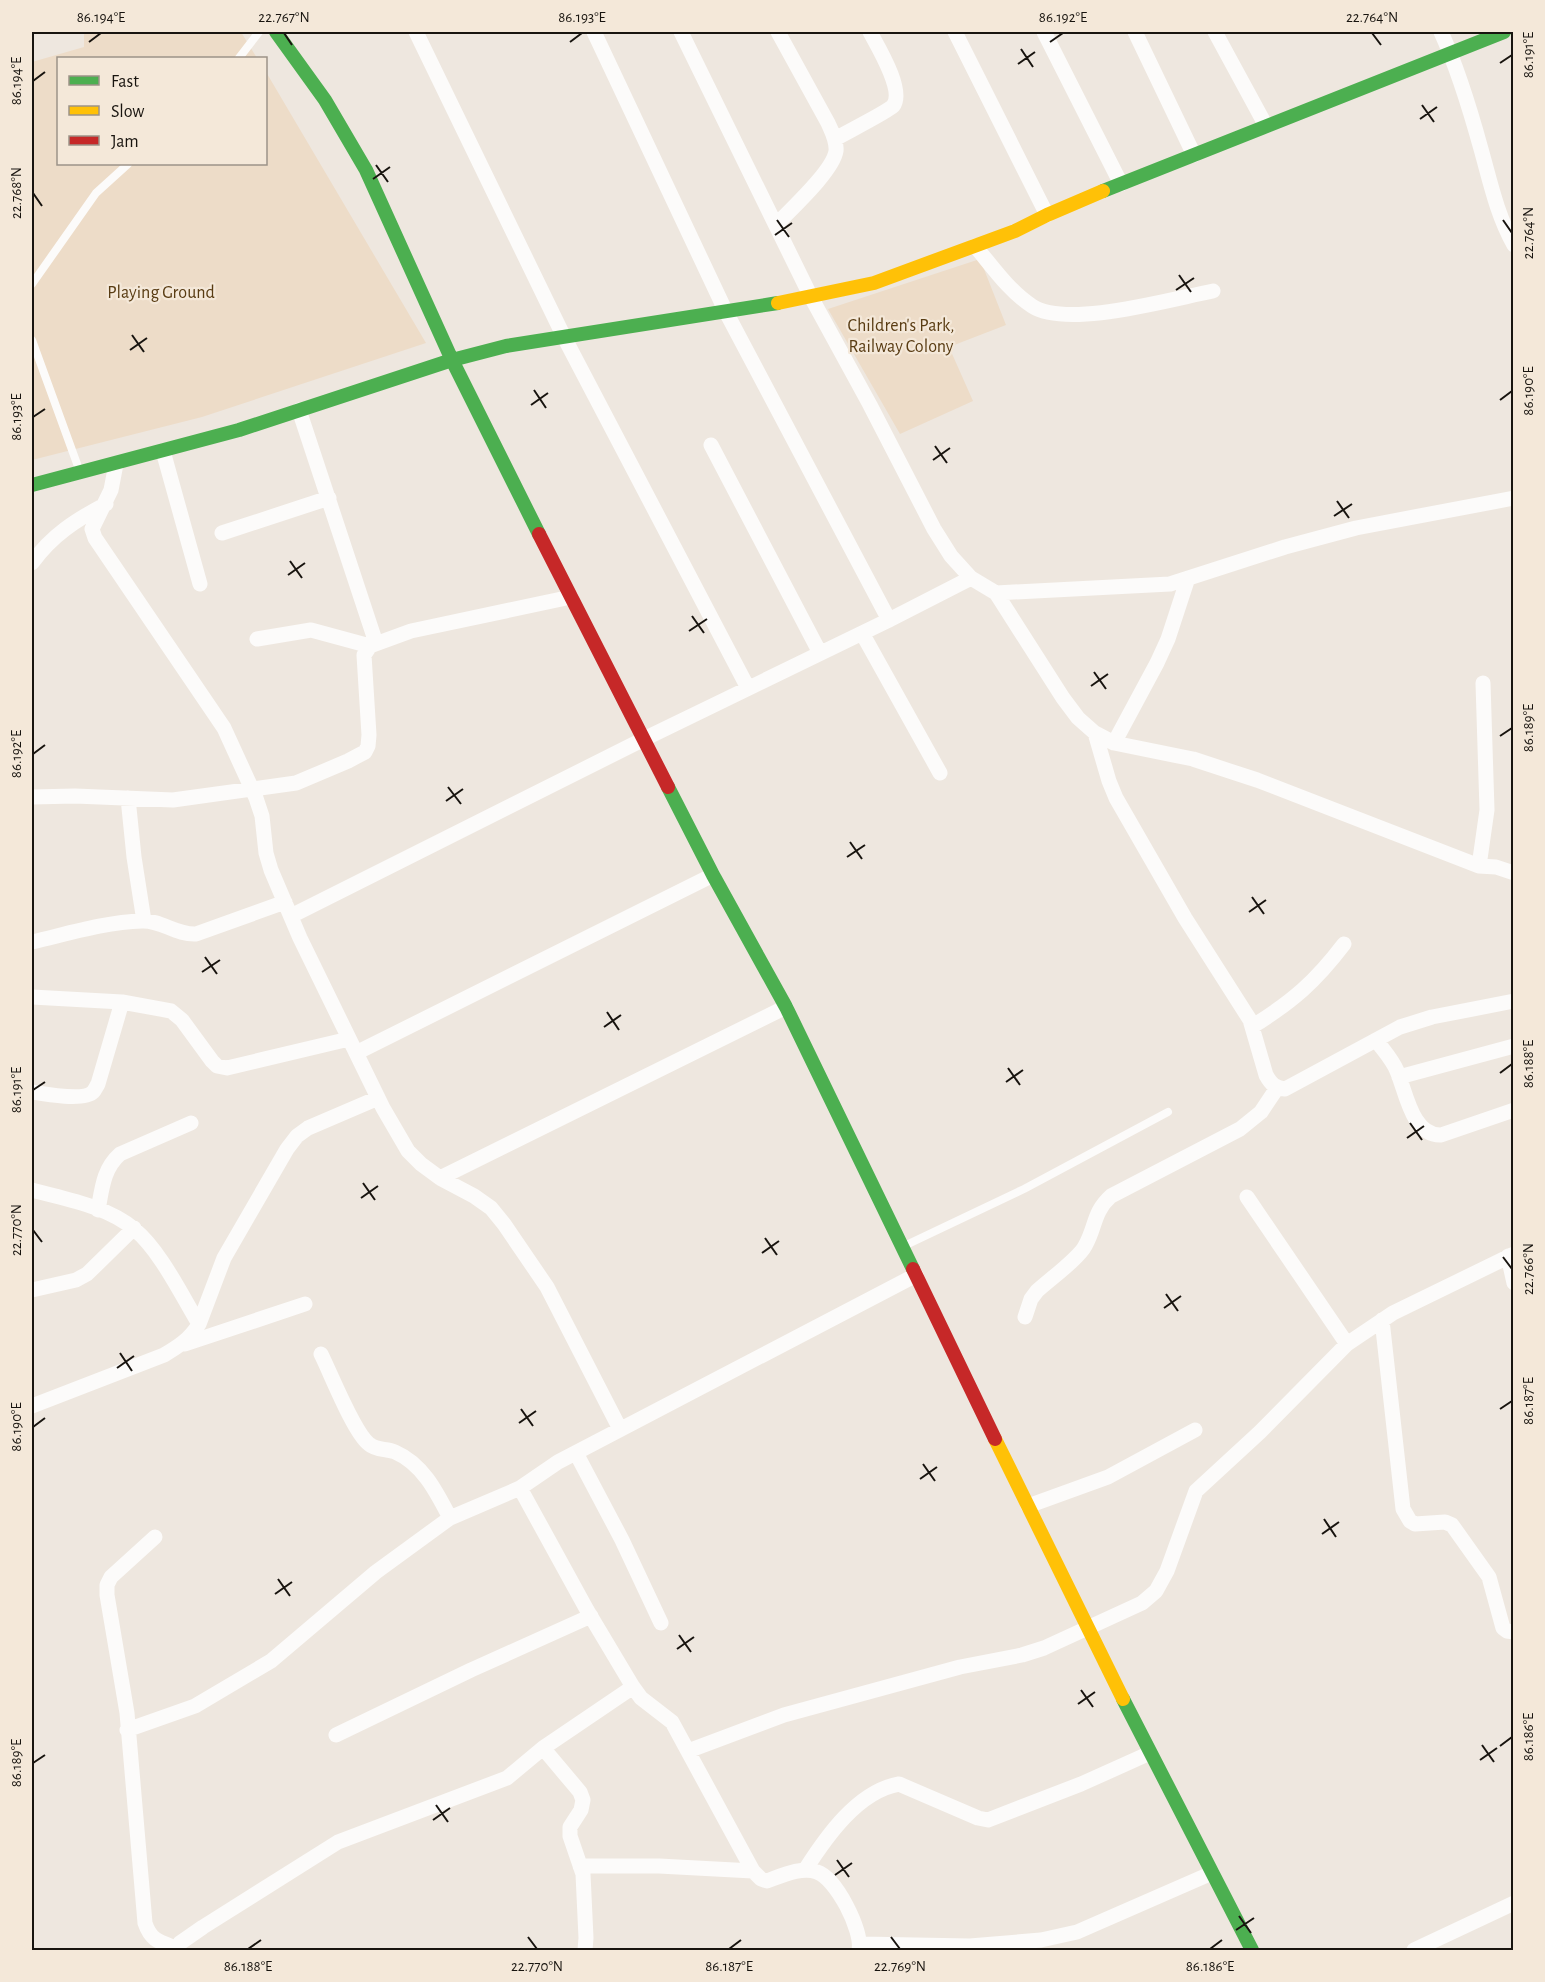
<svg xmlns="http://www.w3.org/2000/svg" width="1545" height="1982" font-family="'Alegreya Sans',sans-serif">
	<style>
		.green { fill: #eddcc8 }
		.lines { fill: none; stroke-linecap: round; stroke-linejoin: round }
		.lane { stroke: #fcfbfa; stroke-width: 8 }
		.street { stroke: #fcfbfa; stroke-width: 15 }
		.fast { stroke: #4caf50; stroke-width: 14 }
		.slow { stroke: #ffc107; stroke-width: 14 }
		.jam { stroke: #c62828; stroke-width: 14 }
		.ticks { fill: none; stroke: #18140f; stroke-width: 2 }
		.labels { text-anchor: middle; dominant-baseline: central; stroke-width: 4.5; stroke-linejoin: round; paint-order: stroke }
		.park-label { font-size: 18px; fill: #593c13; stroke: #f4e8d9 }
		.neatline { fill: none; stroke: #18140f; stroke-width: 2 }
		.ticks-label { font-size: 15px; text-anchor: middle; fill: #18140f }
	</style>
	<rect width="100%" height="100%" fill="#eee7df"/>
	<path class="green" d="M84 32H241L257 58H58V164H266V72L426 343 202 417 32 460V62L84 47Z
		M980 259 1006 325 949 347 973 401 900 434 828 309Z"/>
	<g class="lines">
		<path class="lane" d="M239 58 259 32
			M32 284 96 193 128 164
			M32 340 80 472
			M904 1246 1024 1189 1168 1112"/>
		<path class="street" d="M416 32 564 337 748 688
			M594 32 726 312 889 620
			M681 32 811 297 870 405 934 529 951 556 971 578 996 593 1063 698 1078 718 1095 733 1114 743 1193 759 1257 780 1479 866 1496 867 1514 873
			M955 32 1047 215
			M1044 32 1121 184
			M1135 32 1194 155
			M1215 32 1266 126
			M1441 32C1458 69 1470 109 1481 149 1490 181 1497 215 1514 245
			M835 139C845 133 887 112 893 106 905 91 878 47 870 32
			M776 225C791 209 833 171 836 151 837 141 832 132 828 123L778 32
			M975 246C992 266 1009 291 1032 306 1067 329 1171 299 1213 291
			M299 410 376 643
			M711 445 820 653
			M163 451 200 584
			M116 464 111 490 92 529 95 538 224 728 256 798 262 816 266 853 271 870 300 938 383 1108 408 1151 421 1164 440 1178 474 1196 491 1208 504 1224 547 1287 620 1429
			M222 533 329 498
			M32 563C52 535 76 520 106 504
			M996 593 1170 584 1285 547 1356 528 1514 498
			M862 633 940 773
			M257 639 311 630 370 646
			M1095 733 1109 781 1116 798 1185 918 1250 1020 1266 1075C1271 1084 1275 1088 1285 1089L1400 1027 1432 1017 1514 1001
			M1114 743 1157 663 1168 639 1188 578
			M32 797 75 796 173 800 296 783 348 761 365 752 368 746 369 735 364 655 370 646 411 631 571 597
			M128 798 134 857 144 921
			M1479 866 1487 810 1483 683
			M291 916 644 739 889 620 971 578
			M32 942C67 934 105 922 142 921 161 920 176 935 196 934L285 902
			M32 997 122 1002 171 1011 182 1020 212 1061 217 1066 227 1068 349 1039
			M1253 1026C1293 1001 1315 982 1344 944
			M1376 1040C1383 1050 1392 1059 1397 1071 1406 1092 1412 1136 1441 1135L1514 1110
			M356 1053 713 875
			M1399 1077 1514 1046
			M32 1092C44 1094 84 1101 93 1092 95 1090 96 1087 98 1084L122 1002
			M440 1178 786 1007
			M32 1190C65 1199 107 1206 134 1229 160 1250 182 1296 199 1324
			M1247 1197 1347 1344
			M98 1210C102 1189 103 1169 120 1154L191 1123
			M1508 1256 1514 1283
			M32 1290 76 1280 87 1274 134 1228
			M1025 1317 1031 1299 1037 1291C1049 1280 1079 1258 1085 1246 1096 1227 1093 1212 1111 1196L1240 1129 1261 1112 1277 1088
			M1382 1320 1403 1509 1410 1521 1415 1524 1445 1522 1452 1525 1489 1577 1503 1628 1507 1631 1514 1632
			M185 1344 305 1304
			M321 1354C331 1374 354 1433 369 1444 377 1451 386 1448 395 1452 423 1464 437 1493 450 1518
			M32 1406 164 1355C179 1346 190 1339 199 1324L224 1258 287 1149 297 1136 308 1128 378 1098
			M576 1453 622 1540 661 1623
			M520 1488 587 1610 633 1687 641 1698 672 1722 753 1871 761 1879 767 1881C781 1876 802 1866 817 1872 836 1878 863 1931 859 1950
			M1028 1506 1108 1477 1195 1430
			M155 1537 111 1577 107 1585V1595L127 1713 145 1923C151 1941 160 1942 176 1948
			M127 1730 195 1706 271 1661 376 1572 450 1518 520 1488 558 1462 916 1275
			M336 1735 471 1670 591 1616
			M543 1748 580 1792 583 1800 581 1810 570 1827V1836L583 1874 586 1938 585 1950
			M688 1751 784 1715 960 1667 1022 1655 1044 1648 1142 1603 1156 1591 1167 1571 1196 1491 1260 1432 1347 1344 1393 1313 1514 1254
			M580 1866H659L753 1871
			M805 1870C826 1837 858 1791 899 1784L978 1818 988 1820 1081 1784 1150 1753
			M861 1944 970 1946 1041 1940 1077 1932 1212 1873
			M176 1950 180 1943 203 1927 338 1842 507 1778 543 1748 633 1687
			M1414 1950 1514 1903"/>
		<path class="fast" d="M276 32 325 100 366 170 452 360 539 534
			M1103 191 1504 32
			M32 485 239 430 452 360 506 346 778 303
			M668 787 713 875 786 1007 913 1269
			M1123 1699 1252 1950"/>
		<path class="slow" d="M778 303 874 283 1015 231 1047 215 1103 191
			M995 1439 1123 1699"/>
		<path class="jam" d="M539 534 668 787
			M913 1269 995 1439"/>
	</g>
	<path class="ticks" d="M284 33 292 45M1372 33 1381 45M89 42 101 33M570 42 582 33M1050 42 1063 33M1021 49 1033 67M1500 63 1512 55M1018 64 1035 52M33 81 45 72M1422 105 1434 122M1420 119 1437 107M376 165 388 182M373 179 390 167M33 193 42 206M777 220 789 237M1503 220 1512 233M775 235 792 223M1179 275 1191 292M1176 290 1194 278M132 335 144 352M130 350 147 338M534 390 546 408M1500 400 1512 391M531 405 548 393M33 417 45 409M935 446 947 463M933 460 950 448M1337 501 1349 518M1334 516 1352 504M290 561 302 578M288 575 305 563M692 616 704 633M689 631 707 619M1094 672 1106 689M1091 686 1108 674M1500 736 1512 728M33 754 45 745M448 787 461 804M446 801 463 789M850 842 862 859M847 857 865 845M1252 897 1264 914M1249 912 1266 900M205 957 217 974M202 972 220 960M607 1012 619 1030M604 1027 621 1015M1008 1068 1020 1085M1500 1073 1512 1064M1006 1082 1023 1070M33 1090 45 1082M1410 1123 1422 1140M1407 1138 1424 1126M363 1183 375 1200M361 1198 378 1186M33 1230 42 1242M765 1238 777 1255M762 1253 779 1241M1503 1257 1512 1269M1166 1294 1178 1311M1164 1308 1181 1296M120 1353 132 1371M117 1368 134 1356M521 1409 533 1426M1500 1409 1512 1401M519 1423 536 1411M33 1427 45 1418M923 1464 935 1481M920 1479 937 1467M1324 1519 1336 1537M1322 1534 1339 1522M278 1579 290 1596M275 1594 292 1582M679 1635 691 1652M677 1649 694 1637M1081 1690 1093 1707M1078 1704 1095 1692M1482 1745 1494 1762M1500 1746 1512 1737M1480 1760 1497 1748M33 1763 45 1755M436 1805 448 1822M433 1820 450 1808M837 1860 849 1877M835 1875 852 1863M1239 1916 1251 1933M1236 1930 1254 1918M528 1937 537 1949M891 1937 900 1949M248 1949 261 1940M729 1949 741 1940M1210 1949 1222 1940"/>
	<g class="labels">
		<g class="park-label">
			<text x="161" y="293">Playing Ground</text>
			<text x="901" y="326">Children's Park,<tspan x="901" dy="21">Railway Colony</tspan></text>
		</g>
	</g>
	<rect width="1545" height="1982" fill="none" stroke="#f4e8d9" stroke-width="66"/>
	<rect x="57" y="57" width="210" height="108" fill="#f4e8d9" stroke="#9c9388" stroke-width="1.5"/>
	<rect x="69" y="76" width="30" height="9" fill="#4caf50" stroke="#9c9388" stroke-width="1.5"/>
	<text x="111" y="87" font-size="18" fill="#18140f">Fast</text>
	<rect x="69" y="106" width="30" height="9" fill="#ffc107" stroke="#9c9388" stroke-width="1.5"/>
	<text x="111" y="117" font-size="18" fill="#18140f">Slow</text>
	<rect x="69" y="136" width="30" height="9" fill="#c62828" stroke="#9c9388" stroke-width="1.5"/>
	<text x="111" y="147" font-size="18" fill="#18140f">Jam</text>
	<rect x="33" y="33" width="1479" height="1916" class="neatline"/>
	<g class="ticks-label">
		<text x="101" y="22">86.194°E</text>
		<text x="284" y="22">22.767°N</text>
		<text x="582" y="22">86.193°E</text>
		<text x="1063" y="22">86.192°E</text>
		<text x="1372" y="22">22.764°N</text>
		<text transform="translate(1528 55) rotate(-90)" y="5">86.191°E</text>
		<text transform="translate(16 81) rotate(-90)" y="5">86.194°E</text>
		<text transform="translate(16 193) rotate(-90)" y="5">22.768°N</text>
		<text transform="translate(1528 233) rotate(-90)" y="5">22.764°N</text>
		<text transform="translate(1528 391) rotate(-90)" y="5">86.190°E</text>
		<text transform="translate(16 417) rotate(-90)" y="5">86.193°E</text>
		<text transform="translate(1528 728) rotate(-90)" y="5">86.189°E</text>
		<text transform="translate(16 754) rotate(-90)" y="5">86.192°E</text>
		<text transform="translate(1528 1064) rotate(-90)" y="5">86.188°E</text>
		<text transform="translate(16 1090) rotate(-90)" y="5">86.191°E</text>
		<text transform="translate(16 1230) rotate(-90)" y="5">22.770°N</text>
		<text transform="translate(1528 1269) rotate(-90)" y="5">22.766°N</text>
		<text transform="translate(1528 1401) rotate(-90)" y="5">86.187°E</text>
		<text transform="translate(16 1427) rotate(-90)" y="5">86.190°E</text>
		<text transform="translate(1528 1737) rotate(-90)" y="5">86.186°E</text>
		<text transform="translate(16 1763) rotate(-90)" y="5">86.189°E</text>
		<text x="248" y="1971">86.188°E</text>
		<text x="537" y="1971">22.770°N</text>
		<text x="729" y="1971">86.187°E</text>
		<text x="900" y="1971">22.769°N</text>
		<text x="1210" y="1971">86.186°E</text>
	</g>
</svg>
